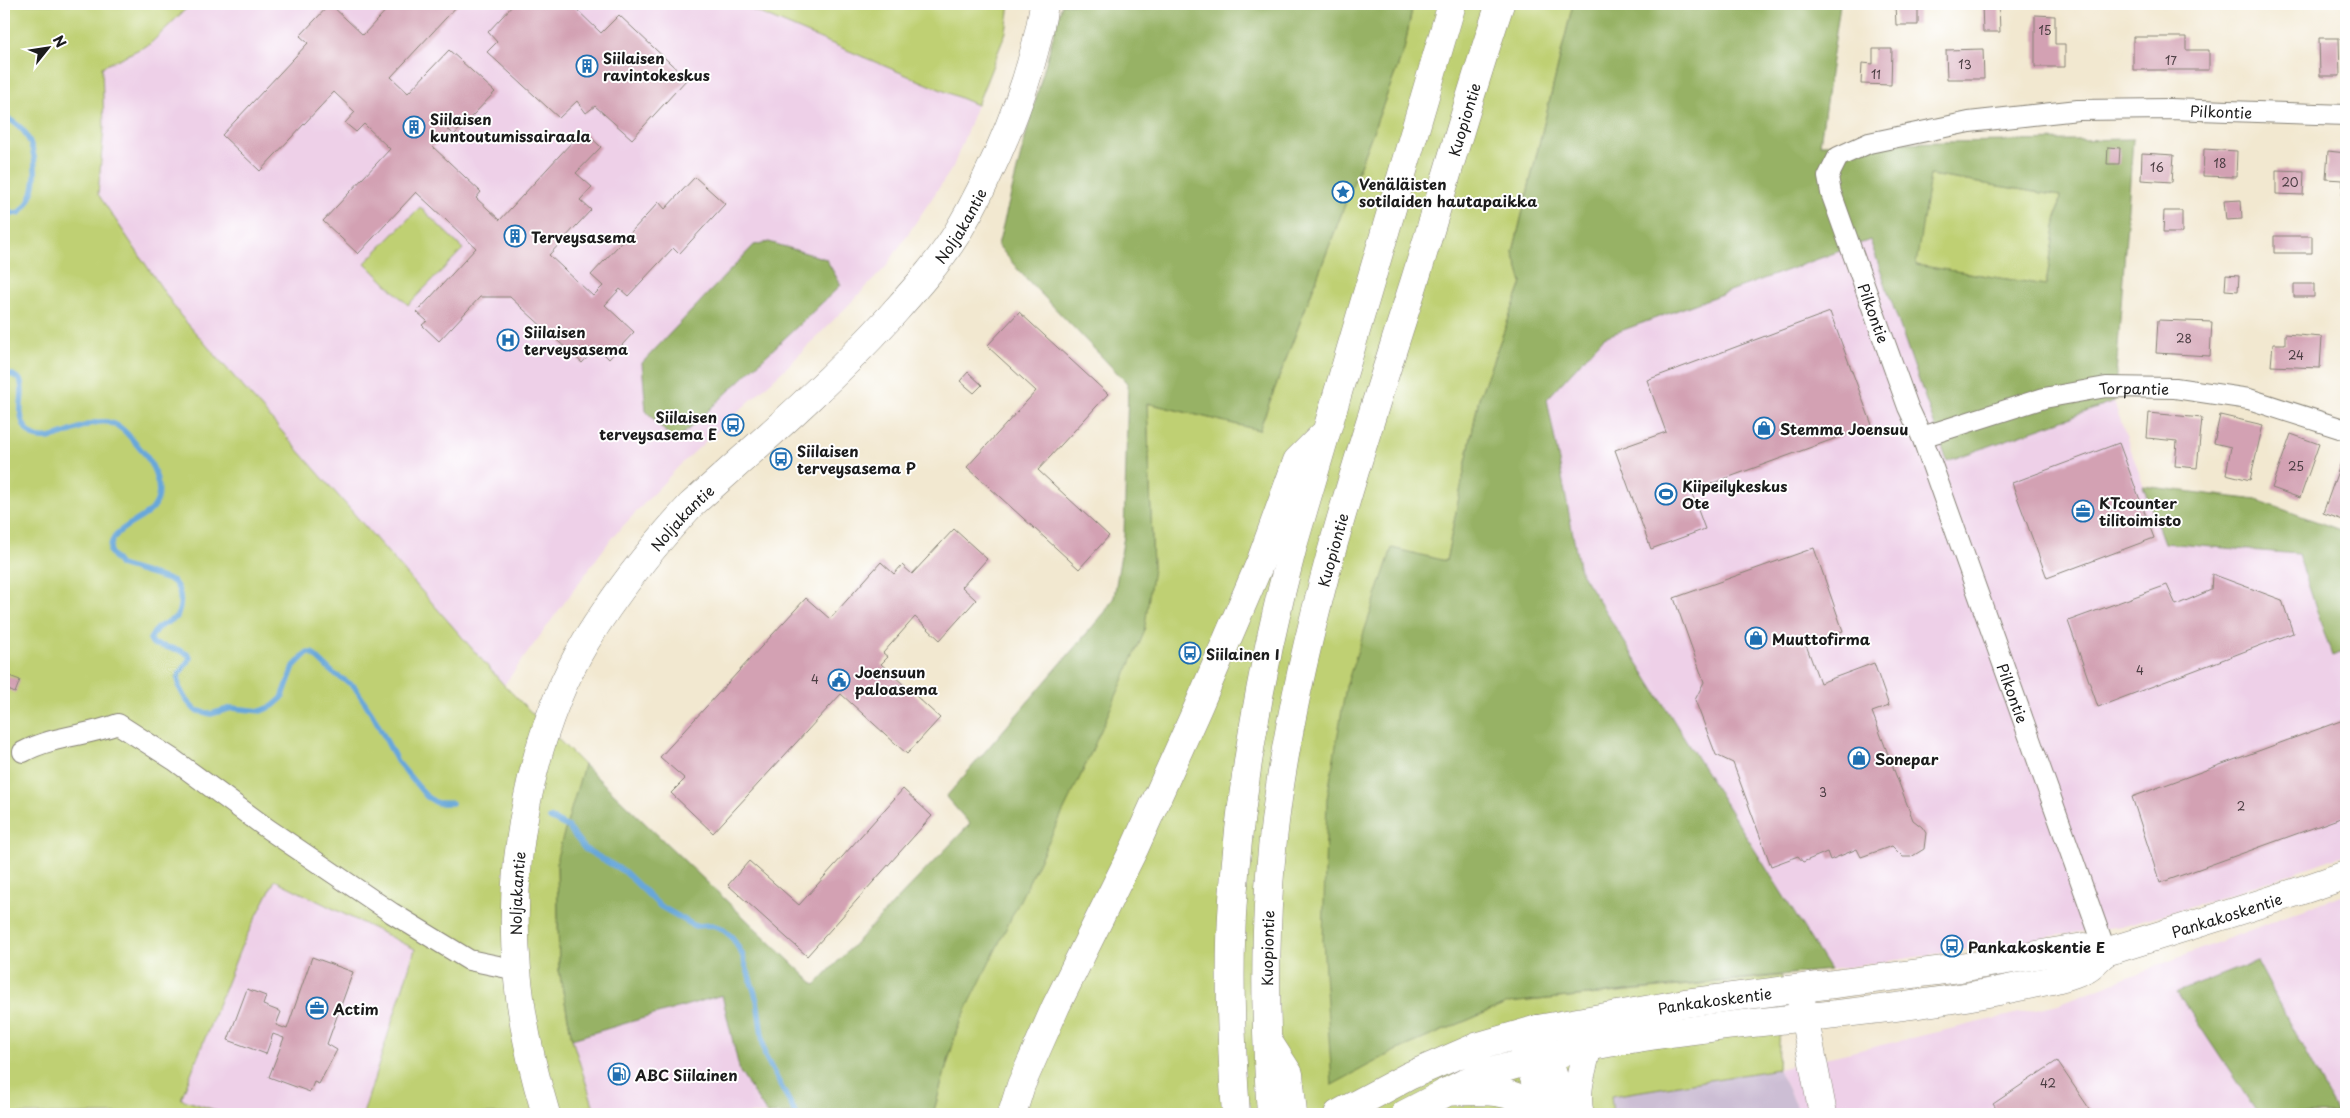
<svg xmlns="http://www.w3.org/2000/svg" width="2350" height="1118" font-family="'Playpen Sans',sans-serif">
	<style>
		.built { fill: #eed0e8 }
		.industrial { fill: #ccbed4 }
		.green { fill: #bfd073; stroke: #6e7648 }
		.forest { fill: #97b265; stroke: #5a6740; fill-rule: evenodd }
		.lines { fill: none; stroke-linecap: round; stroke-linejoin: round }
		.stream { stroke: #67a7da; stroke-width: 5.5 }
		.building { fill: #d3a1b3 }
		.street-casing { stroke: #878276; stroke-width: 22 }
		.secondary-casing { stroke: #878276; stroke-width: 29 }
		.primary-casing { stroke: #878276; stroke-width: 29 }
		.highway-casing { stroke: #878276; stroke-width: 29 }
		.street { stroke: #fff; stroke-width: 20 }
		.secondary { stroke: #fff; stroke-width: 28 }
		.primary { stroke: #fff; stroke-width: 28 }
		.highway { stroke: #fff; stroke-width: 28 }
		.labels { text-anchor: middle; dominant-baseline: central; stroke-width: 4; stroke-linejoin: round; paint-order: stroke }
		.number-label { font-size: 12px; fill: #4a3d42 }
		.poi-label { font-size: 15px; font-weight: bold; fill: #1c1c1c; stroke: #fff; text-anchor: start }
		.street-label { font-size: 15px; fill: #1c1c1c; stroke: #fff }
	</style>
	<rect width="100%" height="100%" fill="#fff"/>
	<filter id="ink" filterUnits="userSpaceOnUse"><feTurbulence type="fractalNoise" baseFrequency=".02" numOctaves="2"/><feDisplacementMap in="SourceGraphic" scale="10" xChannelSelector="R" yChannelSelector="G"/><feConvolveMatrix kernelMatrix="1 2 1 2 8 2 1 2 1" color-interpolation-filters="sRGB"/></filter>
	<filter id="wash" filterUnits="userSpaceOnUse"><feTurbulence type="fractalNoise" baseFrequency=".0096" numOctaves="4" result="noise"/><feDisplacementMap in="SourceGraphic" scale="20" xChannelSelector="R" yChannelSelector="G"/><feGaussianBlur stdDeviation="1.12" result="paint"/><feColorMatrix in="noise" values="0 0 0 0 0 0 0 0 0 0 0 0 0 0 0 0 0 1.4 0 .05"/><feComposite in="paint" operator="in"/></filter>
	<g filter="url(#wash)">
		<rect width="100%" height="100%" fill="#f2e8d0"/>
		<path class="built" d="M191 4H738L977 105 953 167 885 268 788 366 679 466 611 539 504 685 180 315 98 194 104 127 101 67 150 44Z
			M1870 240 1947 460 2114 402 2164 543 2298 554 2332 656 2346 651V854L2210 902 2120 926 1830 970 1580 571 1547 399 1604 337Z
			M275 879 415 948 363 1114H227L181 1099 241 947Z
			M2346 893V1114H2338L2257 961 2177 992 2258 1114H1800L1778 1069 2058 1004Z
			M722 995 740 1072 767 1114H596L572 1039Z"/>
		<path class="industrial" d="M1778 1069 1800 1114H1613L1610 1096Z"/>
		<path class="green" d="M4 4H191L150 44 102 67 104 127 98 194 180 315 504 685 584 765 557 866 559 970 572 1039 596 1114H363L415 949 275 880 241 947 181 1099 227 1114H4Z
			M738 4H1010L1006 32 977 105Z
			M1413 4H1573L1513 252 1522 283 1479 398 1446 562 1332 1084 1395 1051 1508 1003 1782 976 1778 1069 1611 1096 1613 1114H933L957 1030 1153 568 1147 403 1259 430 1404 50Z
			M1930 175 2060 196 2046 285 1915 265Z
			M420 207 463 249 408 305 365 263Z"/>
		<path class="forest" d="M1062 4H1413L1404 50 1259 430 1147 403 1153 568 1144 633 1082 773 957 1029 933 1114H767L740 1072 722 995 572 1039 559 970 557 857 584 765 815 985 970 824 946 797 1105 612 1114 597 1124 536 1128 384 1020 272 998 245 1028 127Z
			M1573 4H1840L1820 144 2133 139 2114 402 1947 461 1870 240 1604 337 1547 399 1580 571 1830 970 1508 1003 1395 1051 1332 1085 1323 940 1327 799 1346 686 1392 548 1446 561 1479 398 1522 283 1513 252ZM1930 175 2060 196 2046 285 1916 265Z
			M769 242 826 259 841 285 675 442 646 411 642 363 754 245Z
			M2143 486 2257 500 2346 532V651L2332 656 2298 554 2164 543Z
			M2257 961 2338 1114H2258L2177 992Z"/>
		<g class="lines">
			<path class="stream" d="M4 116C12 121 20 125 25 133 39 154 40 196 19 213L11 214 4 201
				M4 374 13 375 20 380C26 394 16 409 24 425 41 460 85 414 111 423 122 426 129 436 137 445 148 456 155 468 158 484 166 525 110 517 110 552L120 565 173 581C182 591 182 604 177 617L157 628 150 639 153 644 179 650 189 655 190 658 178 676 179 687 186 700 195 710 211 714 232 708 261 711 273 706 282 698 294 666 307 653H312L333 673 354 686 373 715 397 761 427 797 437 803H452
				M550 818 568 827 585 849 625 872 660 906 695 926 712 925 721 928 732 937 742 954 757 1000 765 1056 796 1114"/>
		</g>
		<g id="blocks">
			<path class="building" d="M330 4 363 35 392 4H459L391 77 408 93 449 50 495 92 454 135 449 130 433 147 481 192 476 198 500 220 583 130 601 147 576 173 592 187 580 200 591 210 549 255 593 296 603 286 591 275 659 202 665 209 695 177 725 204 679 254 673 248 628 296 620 289 605 305 634 332 609 359 597 347 582 363 510 297H480L439 341 422 325 427 321 417 312 476 248 416 192 358 254 323 221 390 149 364 124 356 132 345 123 355 112 334 92 260 171 222 135 308 43 300 36Z
				M514 4H571L601 33 619 15 687 79 632 139 595 106 586 113 577 101 559 118 487 52 497 42 488 32Z
				M1895 4H1918V25H1896Z
				M1982 4H1999L2000 32H1983Z
				M2035 15 2055 16V44H2065V67H2035Z
				M2133 37H2186V50H2209V70H2133Z
				M2319 38H2339L2340 76H2320Z
				M1873 49H1892L1891 85 1861 84 1862 63 1873 64Z
				M1983 49 1984 79H1947L1946 50Z
				M2108 147 2120 148 2119 164H2107Z
				M2204 149 2237 151 2236 177 2203 176Z
				M2328 151 2346 153V198L2342 197 2343 180 2326 179Z
				M2142 153 2174 155 2172 182 2141 180Z
				M2276 170 2304 171 2303 195 2276 194Z
				M2241 200 2242 219 2226 220 2224 201Z
				M2164 211H2182V233H2163Z
				M2274 236H2312V253H2274Z
				M2226 275 2239 276 2238 291 2225 290Z
				M2294 284H2314V297H2294Z
				M1019 312 1108 394 1038 470 1109 536 1079 569 967 467 1036 391 987 346Z
				M1830 312 1872 425 1691 491 1705 529 1651 549 1615 450 1666 432 1647 380Z
				M2158 320 2212 322 2210 356 2156 353Z
				M2285 334 2322 337 2320 368 2271 366 2273 344H2285Z
				M968 372 982 385 974 393 960 381Z
				M2149 413 2202 418 2197 468 2175 466 2177 441 2147 438Z
				M2220 415 2263 425 2250 480 2226 474 2231 447 2214 443Z
				M2291 434 2319 444 2300 498 2272 488Z
				M2119 443 2154 538 2047 578 2012 483Z
				M2344 454 2346 455V521L2323 513Z
				M954 529 987 559 962 587 976 600 940 640 915 617 883 653 888 657 881 664 940 718 907 754 841 694 713 833 671 793 685 779 660 757 806 598 830 619 881 562 894 574 902 565 912 574Z
				M1814 548 1843 631 1806 645 1820 683 1874 663 1889 706 1872 712 1913 820 1922 827 1926 833 1924 849 1911 857H1903L1892 846 1861 857 1857 849 1830 860 1827 852 1803 862 1798 856 1771 866 1733 763 1716 755 1695 700 1704 682 1674 598Z
				M2212 574 2282 600 2293 633 2098 707 2068 621 2167 585 2176 605 2211 590Z
				M4 674 20 680 15 693 4 688Z
				M2346 719V816L2160 883 2132 797Z
				M903 789 932 816 807 956 728 885 749 861 799 905Z
				M312 957 353 972 327 1044 337 1050 319 1084 314 1082 310 1092 269 1077 284 1038 273 1034 266 1054 228 1040 247 989 266 996 263 1005 281 1012 276 1025 287 1029Z
				M2057 1061 2093 1114H2000L1993 1104Z"/>
		</g>
	</g>
	<g filter="url(#ink)">
		<use href="#blocks" fill-opacity="0" stroke="#878276" stroke-width="1"/>
		<g class="lines">
			<g class="street-casing">
				<g id="street">
					<path id="s1" d="M1922 437 2044 398 2106 387 2175 388 2249 399 2346 430"/>
					<path d="M23 752C52 736 87 736 118 724L174 760 268 829 392 913 469 960 517 970"/>
					<path id="s2" d="M2106 952 1922 437 1908 407 1831 193 1828 177 1838 157 1869 143 1969 122 2078 110 2170 109 2346 115"/>
				</g>
			</g>
			<g class="secondary-casing">
				<g id="secondary">
					<path d="M1801 1000 1823 1114"/>
					<path id="s3" d="M1538 1029 1685 1003 1960 968 2084 947 2106 952"/>
					<path id="s4" d="M1547 1056C1703 1018 1866 1020 2023 986 2044 982 2067 978 2087 968 2095 964 2100 954 2109 951 2189 926 2268 903 2346 875"/>
					<path id="s5" d="M546 1114C532 1068 521 1019 517 970 507 864 531 733 586 641 615 594 652 547 690 506 758 445 828 385 890 317 913 291 937 265 956 235 977 200 994 164 1009 127 1025 87 1038 46 1044 4"/>
				</g>
			</g>
			<g class="primary-casing">
				<path id="primary" d="M1338 1114 1409 1076 1476 1047 1538 1029
					M1405 1114 1480 1075 1547 1056"/>
			</g>
			<g class="highway-casing">
				<g id="highway">
					<path d="M1538 1029 1566 1114"/>
					<path d="M1268 1041 1289 1074 1293 1114"/>
					<path d="M1523 1042 1545 1114"/>
					<path d="M1446 1092C1476 1091 1519 1086 1538 1114"/>
					<path d="M1012 1114 1021 1085 1056 1006 1135 847 1198 707 1260 563 1297 461 1322 436"/>
					<path d="M1236 1114C1231 1043 1228 971 1233 899 1241 778 1263 659 1294 542L1452 4"/>
					<path id="s6" d="M1271 1114C1264 1010 1263 903 1278 799 1303 623 1360 452 1414 283 1443 190 1469 96 1500 4"/>
					<path d="M1580 1114C1574 1092 1583 1068 1588 1046"/>
				</g>
			</g>
			<use href="#street" class="street"/>
			<use href="#secondary" class="secondary"/>
			<use href="#primary" class="primary"/>
			<use href="#highway" class="highway"/>
		</g>
	</g>
	<defs>
		<g id="building-ring" transform="scale(1.125)"><circle r="9.5" fill="#fff" stroke="#1f6fb2" stroke-width="1.5"/><path d="M-4-6H4V6H1V3H-1V6H-4ZM-2.5-4.3h1.7v1.8h-1.7ZM.8-4.3h1.7v1.8H.8ZM-2.5-1h1.7V.8h-1.7ZM.8-1h1.7V.8H.8Z" fill="#1f6fb2"/></g>
		<g id="sight-ring" transform="scale(1.125)"><circle r="9.5" fill="#fff" stroke="#1f6fb2" stroke-width="1.5"/><path d="M0-6L1.8-2.2L6-1.7L2.9 1.2L3.7 5.4L0 3.3L-3.7 5.4L-2.9 1.2L-6-1.7L-1.8-2.2Z" fill="#1f6fb2"/></g>
		<g id="hospital-ring" transform="scale(1.125)"><circle r="9.5" fill="#fff" stroke="#1f6fb2" stroke-width="1.5"/><path d="M-5-5h3v3.5h4V-5h3V5h-3V1.5h-4V5h-3Z" fill="#1f6fb2"/></g>
		<g id="bus-ring" transform="scale(1.125)"><circle r="9.5" fill="#fff" stroke="#1f6fb2" stroke-width="1.5"/><path d="M-5-6H5V4H4V6H2V4H-2V6H-4V4H-5ZM-3.5-4V0h7V-4ZM-3.5 1.2v1.5H-2V1.2ZM2 1.2v1.5H3.5V1.2Z" fill="#1f6fb2"/></g>
		<g id="shop-ring" transform="scale(1.125)"><circle r="9.5" fill="#fff" stroke="#1f6fb2" stroke-width="1.5"/><path d="M-5-2.5h2.3a2.7 3.5 0 0 1 5.4 0H5L5.5 6h-11ZM-1.5-2.5h3a1.5 2.3 0 0 0-3 0Z" fill="#1f6fb2"/></g>
		<g id="stadium-ring" transform="scale(1.125)"><circle r="9.5" fill="#fff" stroke="#1f6fb2" stroke-width="1.5"/><path d="M0-5a6.5 5 0 1 0 0 10a6.5 5 0 1 0 0-10ZM-3.5-1.8h7v3.6h-7Z" fill="#1f6fb2"/></g>
		<g id="office-ring" transform="scale(1.125)"><circle r="9.5" fill="#fff" stroke="#1f6fb2" stroke-width="1.5"/><path d="M-6-3h4V-5.5h4V-3h4V5H-6ZM-1-4.5V-3h2v-1.5ZM-6 0V1H6V0Z" fill="#1f6fb2"/></g>
		<g id="civic-ring" transform="scale(1.125)"><circle r="9.5" fill="#fff" stroke="#1f6fb2" stroke-width="1.5"/><path d="M-.6-6.5H3V-4.5H.6V-3L4-1V1h2V6H-6V1h2V-1L-.6-3ZM-1.2 2.5V6h2.4V2.5Z" fill="#1f6fb2"/></g>
		<g id="fuel-ring" transform="scale(1.125)"><circle r="9.5" fill="#fff" stroke="#1f6fb2" stroke-width="1.5"/><path d="M-5.5-6h7V0h2V4h1.3V-2.5L3-4.5l.8-.8L6-3V5H2.5V1h-1V6h-7ZM-4.2-4.7v3.2H.2V-4.7Z" fill="#1f6fb2"/></g>
	</defs>
	<g fill-rule="evenodd">
		<use href="#building-ring" x="587" y="66"/>
		<use href="#building-ring" x="414" y="127"/>
		<use href="#sight-ring" x="1343" y="192"/>
		<use href="#building-ring" x="515" y="236"/>
		<use href="#hospital-ring" x="508" y="340"/>
		<use href="#bus-ring" x="733" y="425"/>
		<use href="#shop-ring" x="1764" y="428"/>
		<use href="#bus-ring" x="781" y="459"/>
		<use href="#stadium-ring" x="1666" y="494"/>
		<use href="#office-ring" x="2083" y="511"/>
		<use href="#shop-ring" x="1756" y="638"/>
		<use href="#bus-ring" x="1190" y="653"/>
		<use href="#civic-ring" x="839" y="680"/>
		<use href="#shop-ring" x="1859" y="758"/>
		<use href="#bus-ring" x="1952" y="946"/>
		<use href="#office-ring" x="317" y="1008"/>
		<use href="#fuel-ring" x="619" y="1074"/>
	</g>
	<g class="labels">
		<g class="number-label">
			<text x="2045" y="30">15</text>
			<text x="2171" y="60">17</text>
			<text x="1965" y="64">13</text>
			<text x="1876" y="74">11</text>
			<text x="2220" y="163">18</text>
			<text x="2157" y="167">16</text>
			<text x="2290" y="182">20</text>
			<text x="2184" y="338">28</text>
			<text x="2296" y="355">24</text>
			<text x="2296" y="466">25</text>
			<text x="2140" y="670">4</text>
			<text x="815" y="679">4</text>
			<text x="1823" y="792">3</text>
			<text x="2241" y="806">2</text>
			<text x="2048" y="1083">42</text>
		</g>
		<g class="poi-label">
			<text x="603" y="57">Siilaisen<tspan x="603" dy="17">ravintokeskus</tspan></text>
			<text x="430" y="118">Siilaisen<tspan x="430" dy="17">kuntoutumissairaala</tspan></text>
			<text x="1359" y="183">Venäläisten<tspan x="1359" dy="17">sotilaiden hautapaikka</tspan></text>
			<text x="531" y="236">Terveysasema</text>
			<text x="524" y="331">Siilaisen<tspan x="524" dy="17">terveysasema</tspan></text>
			<text x="717" y="416" text-anchor="end">Siilaisen<tspan x="717" dy="17">terveysasema E</tspan></text>
			<text x="1780" y="428">Stemma Joensuu</text>
			<text x="797" y="450">Siilaisen<tspan x="797" dy="17">terveysasema P</tspan></text>
			<text x="1682" y="485">Kiipeilykeskus<tspan x="1682" dy="17">Ote</tspan></text>
			<text x="2099" y="502">KTcounter<tspan x="2099" dy="17">tilitoimisto</tspan></text>
			<text x="1772" y="638">Muuttofirma</text>
			<text x="1206" y="653">Siilainen I</text>
			<text x="855" y="671">Joensuun<tspan x="855" dy="17">paloasema</tspan></text>
			<text x="1875" y="758">Sonepar</text>
			<text x="1968" y="946">Pankakoskentie E</text>
			<text x="333" y="1008">Actim</text>
			<text x="635" y="1074">ABC Siilainen</text>
		</g>
		<g class="street-label">
			<text stroke="none"><textPath href="#s2" startOffset="1235">Pilkontie</textPath></text>
			<text stroke="none"><textPath href="#s6" startOffset="1021">Kuopiontie</textPath></text>
			<text stroke="none"><textPath href="#s5" startOffset="1050">Noljakantie</textPath></text>
			<text transform="translate(1874 313) rotate(70)">Pilkontie</text>
			<text stroke="none"><textPath href="#s1" startOffset="219">Torpantie</textPath></text>
			<text stroke="none"><textPath href="#s5" startOffset="645">Noljakantie</textPath></text>
			<text stroke="none"><textPath href="#s6" startOffset="571">Kuopiontie</textPath></text>
			<text transform="translate(2013 693) rotate(70)">Pilkontie</text>
			<text stroke="none"><textPath href="#s5" startOffset="224">Noljakantie</textPath></text>
			<text stroke="none"><textPath href="#s4" startOffset="699">Pankakoskentie</textPath></text>
			<text stroke="none"><textPath href="#s6" startOffset="166">Kuopiontie</textPath></text>
			<text stroke="none"><textPath href="#s3" startOffset="179">Pankakoskentie</textPath></text>
		</g>
	</g>
	<rect width="2350" height="1118" fill="none" stroke="#fff" stroke-width="20"/>
	<g transform="translate(48 48) rotate(60)" stroke="#ffffff" stroke-width="4" paint-order="stroke">
	<path d="M0-4L9 19L0 12L-9 19Z" fill="#1c1c1c"/>
	<text y="-8" font-size="14" font-weight="bold" text-anchor="middle" fill="#1c1c1c">N</text>
	</g>
</svg>
